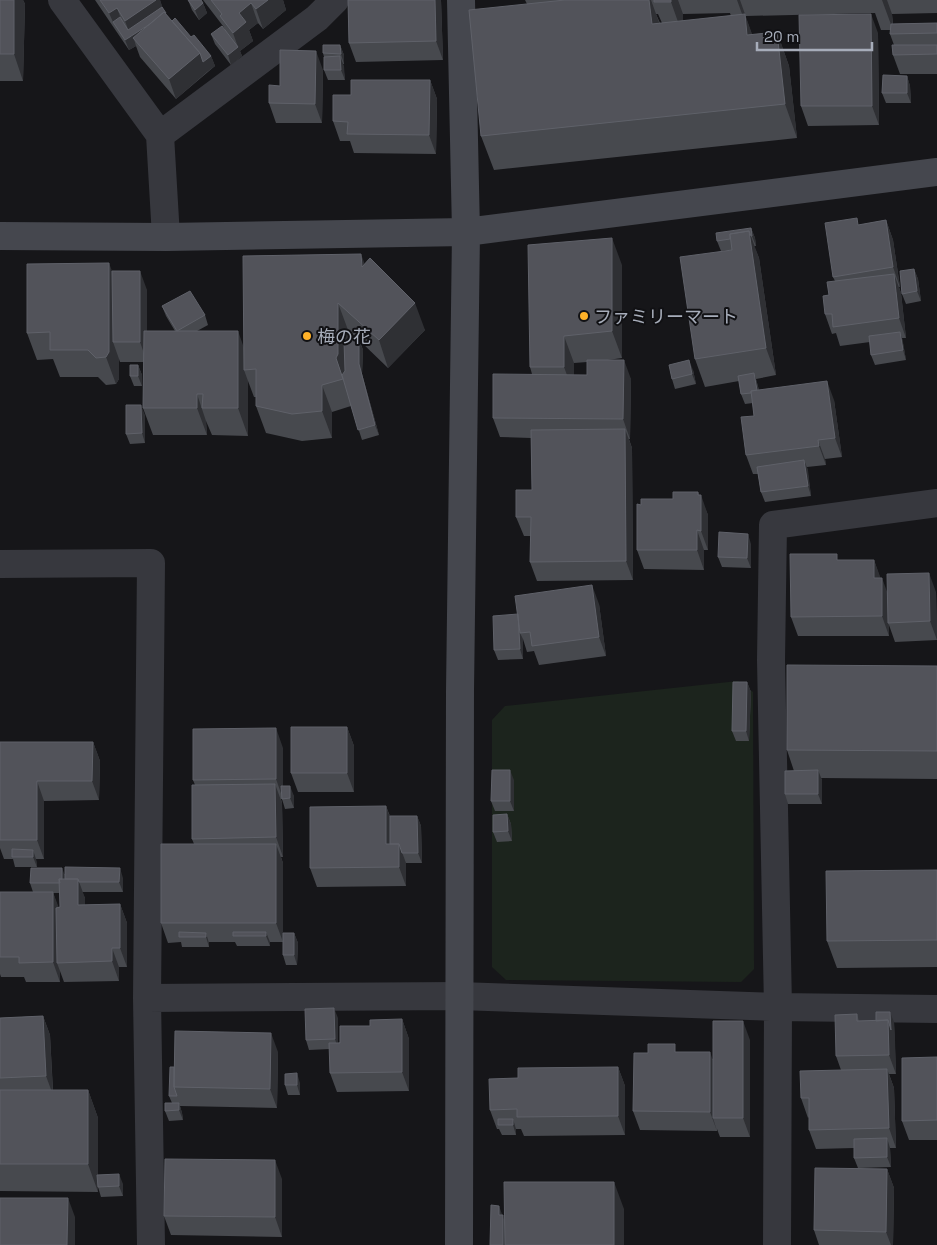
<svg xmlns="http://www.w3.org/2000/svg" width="937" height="1245" font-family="'Space Grotesk','Noto Sans JP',sans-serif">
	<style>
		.green { fill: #1c241d }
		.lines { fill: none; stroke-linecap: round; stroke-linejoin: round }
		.street { stroke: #37383e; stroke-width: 28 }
		.secondary { stroke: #45474e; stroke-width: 28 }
		.wall { fill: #47494e; fill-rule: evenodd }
		.shaded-wall { fill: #2f3034 }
		.building { fill: #52535a; stroke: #5f6169 }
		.poi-dot { fill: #ffb128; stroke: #111114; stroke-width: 2 }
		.labels { text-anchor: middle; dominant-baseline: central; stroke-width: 4; stroke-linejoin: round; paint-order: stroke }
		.poi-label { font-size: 18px; fill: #a7adba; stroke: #111114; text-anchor: start }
	</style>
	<rect width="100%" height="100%" fill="#161619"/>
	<path class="green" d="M738 681 753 692 754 969 741 982 506 980 492 967V720L505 706Z"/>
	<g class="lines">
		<path class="street" d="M62 0 160 135 166 237
			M160 135 317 18 335 0
			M0 564 151 563 147 998 151 1245
			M147 998 459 996 778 1007 937 1009
			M777 1245 778 1007 771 660 773 525 937 503"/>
		<path class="secondary" d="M0 236 166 237 466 232 937 172
			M459 1245 460 691 466 232 461 0"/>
	</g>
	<path class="wall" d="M0 0H23L25 4 23 81H0Z
		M95 0H160L162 7 167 15 172 21 211 56 215 66 176 99 140 57 136 46 129 50Z
		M188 0 203 3 207 13 199 20 192 10Z
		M203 0H283L286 10 263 29 258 23 249 30 253 41 240 51 242 56 231 65 215 44 211 34 225 30 223 26Z
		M348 0H441L443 60 356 62 349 43Z
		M525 0H937V13L892 14 893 24 937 23V74H900L893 55 894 45 890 34 891 30H881L875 13 746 16V18L752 35 777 32 789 66 797 138 494 170 481 136 527 4ZM730 13 731 16 683 21V14ZM656 14H658L662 23H660Z
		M878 33 879 125 808 126 801 106Z
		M340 45 344 55V64H343L345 80H328L324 70V57L323 53Z
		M323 70 322 123H276L269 103 280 86Z
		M907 76 910 86 911 103H886L882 93Z
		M430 80 437 99 436 154 354 153 350 141H340L333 121 351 95Z
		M886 220 893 240 900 287H899L901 293 906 338H902L906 360 875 365 871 355 870 342 840 346 836 333 832 334 825 314 829 295 835 281 833 277 859 225Z
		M751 228 755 238 756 246H754L759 258 776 375 756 379 759 390 834 400 842 457 825 459 826 465 807 467 811 496 765 502 761 492 758 474H753L746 455 754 416 753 403 745 404 741 394 739 381 705 387 695 359 732 250 721 251 717 241Z
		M365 264 425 330 388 368 360 341 363 350 362 374 379 435 362 440 351 406 332 412V438L302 441 266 433 256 406V397H254L248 381V436L212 435 206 421 207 435H153L143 408 144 362H120L119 359V379L116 384 106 385 98 377H60L53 359 37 360 27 333 112 271 147 290V331H175L166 316 162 306 205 315 208 325 197 331 244 348ZM348 330 359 340H348Z
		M622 265V358L608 360 631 379 630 439H629L632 448 633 580 537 581 530 562 531 536H524L516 517 532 490 531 438 500 437 493 418 532 374 530 367ZM587 362V375H574V363Z
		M914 269 918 279 921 301 906 304 902 294Z
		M138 365 142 375V386H134L130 376Z
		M693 370 696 384 675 389 672 379Z
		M145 415V443L130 444 126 434Z
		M698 492 708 515V550H704V570L644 569 637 550 641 505 673 499Z
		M751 544V568L722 567 718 557Z
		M839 560H874L880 578 887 593 936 592 937 640 895 642 889 625V636H798L791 617Z
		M599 604 606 656 539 665 534 651 527 652 523 639V659L498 660 494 650 518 614Z
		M937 666V779L821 778 822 780V804H788L785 794 794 771 787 750Z
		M747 682 751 692 749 741H736L732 731Z
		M347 727 354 746V792H298L291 773Z
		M0 742H93L100 761 99 800 44 801V859H36L37 867H15L13 859H4L0 848Z
		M283 748V786L294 796V808L285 809 282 799H281L282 803 283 857H281L283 863V933H294L298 943 297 965H286L283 955V942H270V946H237L235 942H209V947H182L181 942 168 943 161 923 194 844 192 839 195 785 193 780Z
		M514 780V811H495L491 801Z
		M386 806 390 816H417L421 826 422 863H406V886L317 887 310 868Z
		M507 814 511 824 512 841 497 842 493 832Z
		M937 870V967L837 968 827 941Z
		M65 874 123 878V892H82L85 898V905L120 904 127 923V967H119V981L64 982 60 971V982H26L24 977H1L0 974V892H33L30 883ZM53 893H60V907H58Z
		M857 1014 859 1021 894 1022 896 1074H889L894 1088 896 1148H890L891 1167 858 1168 854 1158V1148L816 1149 809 1130V1117L808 1118 801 1098 841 1070 836 1056Z
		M43 1016 50 1035 53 1090H88L98 1118V1175L123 1184V1196L101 1197 98 1187V1192L0 1191V1018Z
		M338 1018V1043L370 1026 402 1019 409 1039V1091L337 1092 330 1073V1049L309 1050 306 1040Z
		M750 1040V1137H720L717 1129V1131L640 1130 633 1111 648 1053 678 1052 713 1059Z
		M278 1052 277 1108 180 1106 182 1113 183 1120 169 1121 165 1111 172 1103 169 1096 174 1067Z
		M937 1057V1140H909L902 1121Z
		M618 1067 625 1086V1135L524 1136 521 1129H516V1135H502L499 1129H497L490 1110 518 1078Z
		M300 1083V1095H288L285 1085Z
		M887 1169 894 1188 893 1245H819L814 1230Z
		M282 1179V1237L171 1235 164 1216Z"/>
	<path class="shaded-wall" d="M14 0H23L25 4 23 81 14 54Z
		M156 0H160L165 14 166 13 170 23 134 39 136 46 129 50 125 40 131 37 125 21Z
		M268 0H283L286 10 263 29 256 9Z
		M435 0H441L443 60 436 41Z
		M649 0H651L660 25 652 24Z
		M671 0H678L683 14V36L671 2Z
		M737 0H740L757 48 747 35 746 25Z
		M882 0H887L892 14 893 30Z
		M203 3 207 13 199 20 195 10Z
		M251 3 258 23 249 30 253 41 240 51 242 56 231 65 228 55 238 47 233 33 239 13Z
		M117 8 124 27 113 22 109 13Z
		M871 14 878 33 879 125 872 106Z
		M777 32 789 66 797 138 785 104Z
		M340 45 344 55V64L341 54Z
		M316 51 323 70 322 123 315 104Z
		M200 53 207 72 176 99 169 79Z
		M211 56 215 66 207 72 203 62Z
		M340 56 344 66 345 80 341 70Z
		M907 76 910 86 911 103 907 93Z
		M430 80 437 99 436 154 429 135Z
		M886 220 893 240 900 287 893 267Z
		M751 228 755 238 756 246 752 236Z
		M749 231 759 258 776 375 766 348Z
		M612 238 622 265V358L612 331Z
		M361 254 371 281 362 267Z
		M109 263 119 290 113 342 119 359V379L116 384 106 357Z
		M914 269 918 279 921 301 917 291Z
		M140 271 147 290V362L140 342Z
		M894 274 901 293 906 338 899 318Z
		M338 303 348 330V381L353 406 336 358Z
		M415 303 425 330 388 368 379 340Z
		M238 331 248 359 244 370 248 381V436L238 408Z
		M900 332 903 342 906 360 903 350Z
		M564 336 574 363V394L564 367Z
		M359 340 363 350 362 374 379 435 375 425 359 364Z
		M624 360 631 379 630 439 623 419Z
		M689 360 693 370 696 384 692 374Z
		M138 365 142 375V386L138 376Z
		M754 373 757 383 761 402 757 392Z
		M827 381 834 400 842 457 835 438Z
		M322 385 332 412V438L322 411Z
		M197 394 206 421 207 435 197 408Z
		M141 405 145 415V443L142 433Z
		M625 429 632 448 633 580 626 561Z
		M818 440 825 459 826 465 819 446Z
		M804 460 808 470 811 496 808 486Z
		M698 492 701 501V495L708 515V550L701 531Z
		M697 530 704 550V570L697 550Z
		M748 534 751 544V568L747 558Z
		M874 560 881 579 874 578Z
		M929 573 936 592 937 640 930 621Z
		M882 578 889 597 888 623 889 625V636L882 616Z
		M592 585 599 604 606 656 599 637Z
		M518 614 520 633 523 639V659L520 649Z
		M747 682 751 692 749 741 746 731Z
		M347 727 354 746V792L347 773Z
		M276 728 283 748V799L276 779Z
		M93 742 100 761 99 800 92 781Z
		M510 770 514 780V811L510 801Z
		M818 770 822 780V804L818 794Z
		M37 781 44 801V859L37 840Z
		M275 784 282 803 283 857 276 837Z
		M290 786 294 796V808L290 798Z
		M386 806 393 826V853L386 844Z
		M507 814 511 824 512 841 508 831Z
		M417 816 421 826 422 863 418 853Z
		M276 844 283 863V942L276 923Z
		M399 844 406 863V886L399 867Z
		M33 850 36 859 37 867 33 857Z
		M62 868 66 878 62 883Z
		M120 868 123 878V892L119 882Z
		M78 879 85 898V924L78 905Z
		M53 892 60 911 57 963 60 971V982L53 962Z
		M120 904 127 923V967L120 948Z
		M266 932 270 942V946L266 936Z
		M206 933 209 943V947L206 937Z
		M294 933 298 943 297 965 294 955Z
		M112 948 119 967V981L112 961Z
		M334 1008 338 1018V1049L335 1039Z
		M890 1012 894 1022 895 1040 891 1030Z
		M43 1016 50 1035 53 1095 46 1076Z
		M402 1019 409 1039V1091L402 1072Z
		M888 1020 895 1040 896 1074 889 1055Z
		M743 1021 750 1040V1137L743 1118Z
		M271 1033 278 1052 277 1108 270 1089Z
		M710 1052 717 1072 713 1118 717 1131 710 1112Z
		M618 1067 625 1086V1135L618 1116Z
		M887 1069 894 1088 896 1148 889 1128Z
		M297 1073 300 1083V1095L297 1085Z
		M88 1090 98 1118V1192L88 1164Z
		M179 1103 182 1113 183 1120 179 1110Z
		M513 1119 516 1129V1135L513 1125Z
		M887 1138 890 1148 891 1167 887 1157Z
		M275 1160 282 1179V1237L275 1217Z
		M887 1169 894 1188 893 1245H891L886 1232Z
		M119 1174 123 1184V1196L119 1186Z
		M614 1182 624 1209V1245H614Z
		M68 1198 75 1217V1245H67Z
		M499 1206 506 1225V1245H503L499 1215Z"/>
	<path class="building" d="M0 0H14V54H0Z
		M100 0H156L125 21 117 8 109 13Z
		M188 0H201L203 3 195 10Z
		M211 0H268L256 9 251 3 239 13 246 22 233 33 220 16 222 14Z
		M348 0H435L436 41 349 43Z
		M565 0H649L652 24 745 14 747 35 777 32 785 104 481 136 469 10Z
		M654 0H671V2H654Z
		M162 7 166 13H165L164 12 150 24 125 40 113 22 120 17 128 30Z
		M164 12 200 53 169 79 133 38Z
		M871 14 872 106H801L799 15Z
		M175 18 191 37 194 35 211 56 203 62 200 53 172 21Z
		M937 23V33L890 34 891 24Z
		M222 26 238 47 228 55 211 34Z
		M323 45H340L341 54 323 53Z
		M892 45H937V54L893 55Z
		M280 50 316 51 315 104 269 103V85L280 86Z
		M340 56 341 70H324V57Z
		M883 75 907 76V93H882Z
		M351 80H430L429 135 347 134 348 122 333 121V95H351Z
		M857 218 858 225 886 220 893 267 833 277 825 223Z
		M751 228 752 236H751L749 231 730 234V239L717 241 716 233Z
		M749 231 766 348 695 359 680 257 732 250 730 234Z
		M612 238V331L564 336V367H530L528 245Z
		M361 254 362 267 370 258 415 303 379 340 338 303V354L336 358 343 379 322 385V411L292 414 256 406V369L244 370 243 256Z
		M109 263V352L106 357 96 358 88 350H50V332L27 333V264Z
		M914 269 917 291 902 294 900 271Z
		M112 271H140V342H113Z
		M894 274 899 318 833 327 832 314H825L823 296 829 295 827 282Z
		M190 291 205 315 177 331 162 306Z
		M144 331H238V408H202L203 394H197V408H143Z
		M900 332 903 350 871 355 869 336Z
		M359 340V364L375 425 358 430 342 375 345 371 344 341Z
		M587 360H624L623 419 493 418V374L587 375Z
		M689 360 692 374 672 379 669 365Z
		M130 365H138V376H130Z
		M754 373 757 390 751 391V393L741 394 738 376Z
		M827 381 835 438 818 440 819 446 746 455 741 417 754 416 751 391Z
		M126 405H141L142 433 126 434Z
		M625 429 626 561 530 562 531 517H516V490H532L531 430Z
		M804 460 808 486 761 492 757 467Z
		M673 492H698V495H701V531L697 530V550H637V504L641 505V499H673Z
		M719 532 748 534 747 558 718 557Z
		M790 554H837V560H874V578H882V616L791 617Z
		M929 573 930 621 888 623 887 574Z
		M592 585 599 637 532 646 530 632 520 633 515 596Z
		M518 614 520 649 494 650 493 616Z
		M787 665 937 666V751L787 750Z
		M733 682H747L746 731H732Z
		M291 727H347V773H291Z
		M276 728V779L193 780V729Z
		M0 742H93L92 781H37V840H0Z
		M492 770H510V801H491Z
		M818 770V794H785V771Z
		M275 784 276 837 192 839V785Z
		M281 786H290V798L282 799Z
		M386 806V844H399V867L310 868V807Z
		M507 814 508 831 493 832V815Z
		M390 816H417L418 853H402L399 844H390Z
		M161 844H276V923H161Z
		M12 849 33 850V857H12Z
		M65 867 120 868 119 882H79L78 879H65Z
		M31 868H62V879H59L60 883H30Z
		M937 870V940L827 941 826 871Z
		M59 879H78V905L120 904V948H112V961L57 963 56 908 60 907Z
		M0 892H53V962L19 963V957H0Z
		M179 932 206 933V937H179Z
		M233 932H266V936H233Z
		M283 933H294V955H283Z
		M334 1008 335 1039 306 1040 305 1009Z
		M876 1012H890L891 1030 888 1020 876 1021Z
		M857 1014V1021L888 1020 889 1055 836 1056 835 1015Z
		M43 1016 46 1076 0 1078V1018Z
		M402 1019V1072L330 1073 329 1043H340V1026H370V1020Z
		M713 1021H743V1118H713Z
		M175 1031 271 1033 270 1089 174 1087Z
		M648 1044H675V1052H710V1112L633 1111 634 1053H648Z
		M937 1057V1120L902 1121V1058Z
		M170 1067H174V1087L177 1096H169Z
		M618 1067V1116L517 1117V1109L490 1110 489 1079 518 1078V1068Z
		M887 1069 889 1128 809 1130V1098H801L800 1071Z
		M297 1073V1085H285V1074Z
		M0 1090H88V1164H0Z
		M165 1103H179V1110L165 1111Z
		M498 1119H513V1125H498Z
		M887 1138V1157L854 1158V1139Z
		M165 1159 275 1160V1217L164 1216Z
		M815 1168 887 1169 886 1232 814 1230Z
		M119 1174V1186L98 1187 97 1175Z
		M504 1182H614V1245H505Z
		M0 1198H68L67 1245H0Z
		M491 1205 499 1206V1215H503V1245H490Z"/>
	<g class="poi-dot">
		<circle cx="584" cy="316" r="5"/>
		<circle cx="307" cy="336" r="5"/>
	</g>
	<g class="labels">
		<g class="poi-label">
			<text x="594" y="316">ファミリーマート</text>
			<text x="317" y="336">梅の花</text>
		</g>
	</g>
	<path d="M757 42v8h115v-8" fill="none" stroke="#a7adba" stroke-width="2.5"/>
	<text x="764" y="42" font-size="15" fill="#a7adba" stroke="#111114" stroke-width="4" paint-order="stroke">20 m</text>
</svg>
